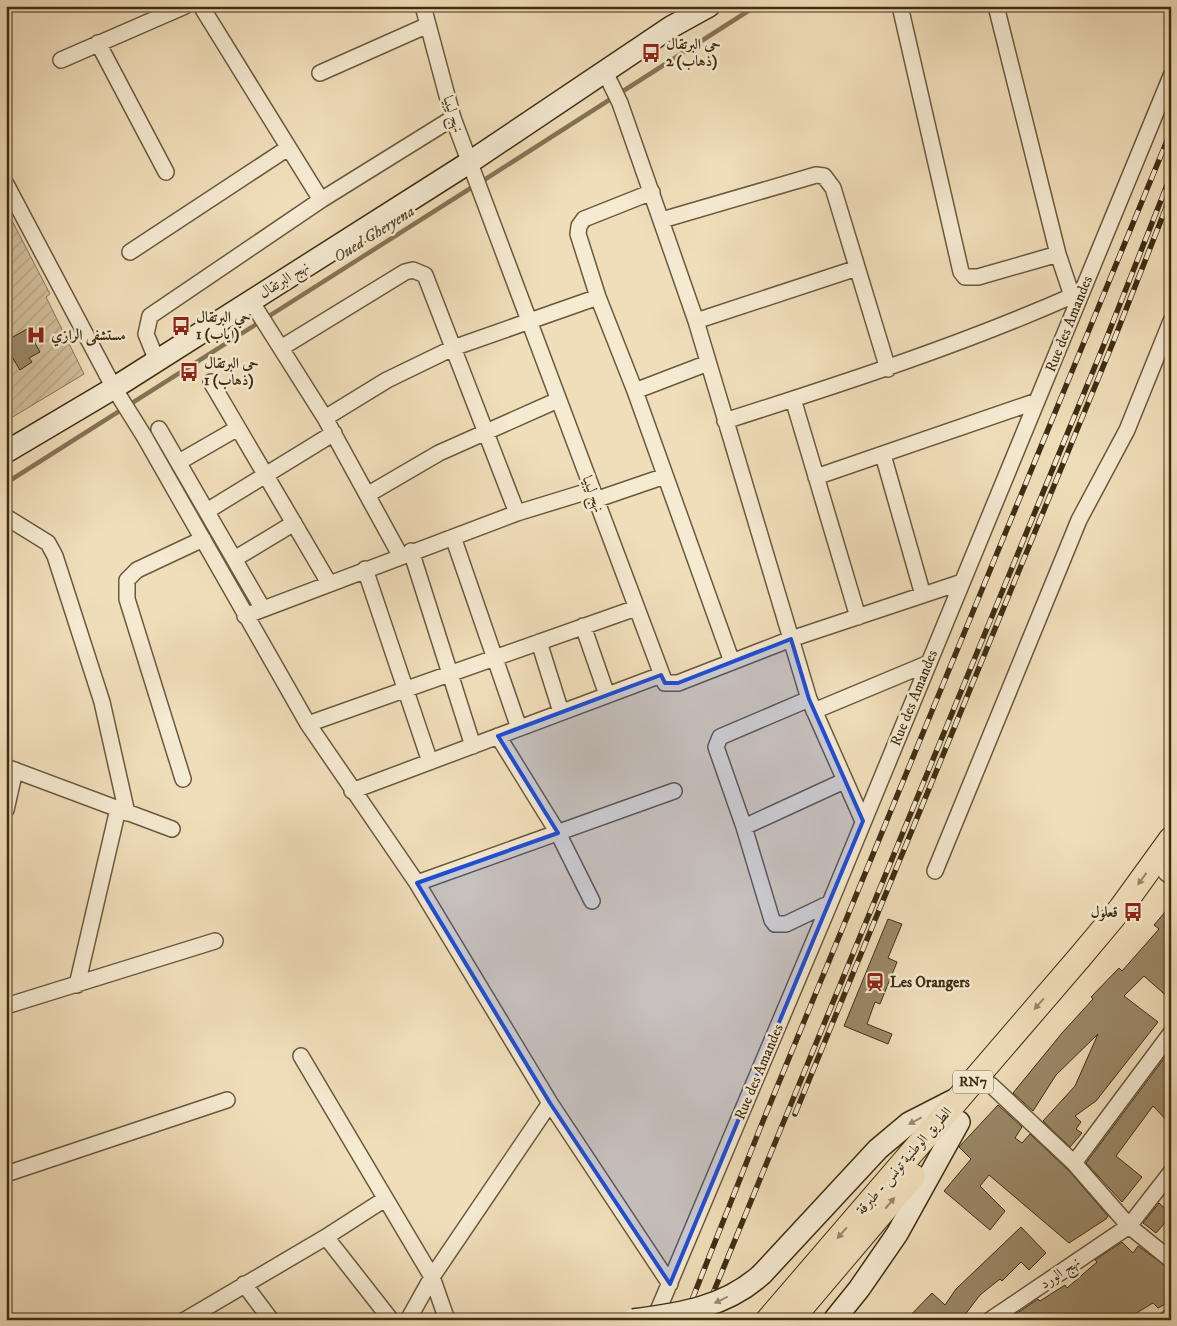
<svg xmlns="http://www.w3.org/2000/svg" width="1177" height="1326" font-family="'IM FELL DW Pica',Amiri,serif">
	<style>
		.garden { fill: url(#garden-furrows); stroke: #887658 }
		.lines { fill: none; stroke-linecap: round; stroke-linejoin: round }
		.stream { stroke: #857355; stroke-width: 4.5 }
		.building { fill: #9b8969; stroke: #3f2d12 }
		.street-casing { stroke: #6b593c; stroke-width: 18 }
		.secondary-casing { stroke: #3f2d12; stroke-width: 24 }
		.primary-casing { stroke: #3f2d12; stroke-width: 26 }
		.street { stroke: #f5ead2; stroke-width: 15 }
		.secondary { stroke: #f5ead2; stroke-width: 21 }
		.primary { stroke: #f0deba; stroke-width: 24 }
		.rail-casing { stroke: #3f2d12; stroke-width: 5.5 }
		.rail { stroke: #f5ead2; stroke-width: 4; stroke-dasharray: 11; stroke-linecap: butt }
		.secondary-bridge-casing { stroke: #3f2d12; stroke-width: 24; stroke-linecap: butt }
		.secondary-bridge { stroke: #f5ead2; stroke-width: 21 }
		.oneway { fill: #988666 }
		.oneway2 { fill: #9a8c72 }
		.marked { fill: #1d4ed8; fill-opacity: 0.2; stroke: #1d4ed8; stroke-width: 4; stroke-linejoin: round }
		.labels { text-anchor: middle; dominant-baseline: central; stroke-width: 5; stroke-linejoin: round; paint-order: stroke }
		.shield { fill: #f5ead2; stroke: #76664c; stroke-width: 1 }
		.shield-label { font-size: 14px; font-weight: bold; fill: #3f2d12 }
		.poi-label { font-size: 15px; font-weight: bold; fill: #3f2d12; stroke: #f5ead2; text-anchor: start }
		.street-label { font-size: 15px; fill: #3f2d12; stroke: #f5ead2 }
		.water-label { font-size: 16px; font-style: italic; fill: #5c4a2e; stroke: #f5ead2 }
	</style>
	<defs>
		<pattern id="garden-furrows" width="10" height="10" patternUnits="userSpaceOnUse" patternTransform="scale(1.25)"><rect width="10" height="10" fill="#d2c09d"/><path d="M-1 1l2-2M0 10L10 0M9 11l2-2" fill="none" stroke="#b5a586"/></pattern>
	</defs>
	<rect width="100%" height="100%" fill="#f0deba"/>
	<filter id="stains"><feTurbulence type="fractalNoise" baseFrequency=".004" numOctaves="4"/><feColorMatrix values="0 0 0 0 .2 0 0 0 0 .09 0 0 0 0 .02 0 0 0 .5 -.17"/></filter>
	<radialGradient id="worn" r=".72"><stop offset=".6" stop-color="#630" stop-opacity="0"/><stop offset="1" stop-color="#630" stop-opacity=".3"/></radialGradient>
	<path class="garden" d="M6 209 50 294 46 297 84 374 6 421Z"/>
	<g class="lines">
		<path class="stream" d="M481 182 756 6
			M6 483 474 186"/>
	</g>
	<path class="building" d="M27 329 40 352 29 358 32 362 20 370 6 347V341Z
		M1171 905V1000L1144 976 1124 996 1158 1022 1096 1101 1075 1116 1081 1122 1076 1129 1082 1133 1070 1147 1043 1121 1075 1086 1098 1034 1056 1075 1033 1111 1013 1093 1062 1033 1093 999 1091 997 1119 968 1122 971 1159 929 1154 925Z
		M888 919 902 924 888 958 897 962 880 1004 875 1002 867 1024 892 1034 888 1044 844 1026Z
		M1171 1049V1125L1153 1106 1116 1156 1142 1177 1122 1202 1086 1163Z
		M998 1105 1022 1127 1015 1138 1022 1143 1030 1134 1070 1172 1108 1216 1106 1219 1069 1243 989 1175 980 1186 1005 1211 990 1230 944 1191 971 1159 959 1147Z
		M1159 1203 1171 1214V1216L1156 1233 1143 1223Z
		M1021 1227 1046 1253 1029 1270 1021 1262 1002 1281 1000 1279 980 1295 961 1320H906L932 1293 945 1305 956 1289Z
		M1122 1242 1133 1253 1138 1246 1171 1270V1301L1158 1308 1153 1303 1125 1320H1007L1038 1299 1040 1301 1065 1285 1067 1288 1097 1262 1095 1260Z"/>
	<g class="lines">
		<g class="street-casing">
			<path id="street" d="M201 6 321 200
				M423 6 453 118 665 683H678L791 639 962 582
				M900 6 961 272 965 277H978L1058 254
				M996 6 1058 254 1075 305
				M98 43 166 172
				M61 60 185 6
				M604 70 620 103 696 321 809 699 863 821
				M320 73 428 25
				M6 184 114 388 144 436 308 724 417 883 550 1103 670 1284
				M652 192 584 219 579 226 578 234 598 297 635 391 732 662
				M662 220 816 175 824 176 833 188 888 369
				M130 252 288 148
				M251 301 325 418 400 555
				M696 321 857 268
				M281 348 405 272 413 270 425 275 517 513
				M157 361 146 334 150 316 321 200 453 118
				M211 382 329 583
				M635 391 708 363
				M793 399 858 617
				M325 418 387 380 453 348 598 297
				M725 421C844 383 958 346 1072 296
				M159 429 263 609
				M883 455 923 595
				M179 462 238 428
				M816 477 1037 401
				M367 495 439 453 558 400
				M595 500 665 476
				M207 511 334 433
				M6 517 48 543 55 556 102 702 127 813
				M453 537 519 728
				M411 551 473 746
				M236 558 294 523
				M365 569 430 762
				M245 616 517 513 592 490
				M583 626 607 695
				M539 642 561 712
				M809 699 720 737 716 747 744 827 772 920 775 924H786L830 903
				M814 711 929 663
				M308 724 636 608
				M498 736 558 833 592 901
				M6 767 172 829
				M183 779 127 599V580L137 570 203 539
				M352 791 661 675
				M6 810 15 770
				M744 827 844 781
				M935 871 1079 520 1127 430 1171 321
				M1166 873 1171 877
				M417 883 674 791
				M77 985 118 809
				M6 1006 215 941
				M301 1056 432 1277 447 1320
				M991 1085 1074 1163 1129 1226 1171 1260
				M1074 1163 1171 1033
				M6 1174 227 1100
				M326 1237 391 1320
				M244 1284 271 1320
				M185 1320 326 1237 385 1199
				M408 1320 432 1277 550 1103
				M654 1320 830 903 1171 76
				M990 1320 1129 1226 1171 1172
				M1166 1320 1171 1316"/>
		</g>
		<g class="secondary-casing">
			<path id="secondary" d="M6 452 114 388 470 162 671 27 709 6
				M762 1274 878 1149 909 1123 956 1099
				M834 1320 859 1289 897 1234 959 1122"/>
		</g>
		<g class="primary-casing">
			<path id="primary" d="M768 1320 1080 957 1121 908 1171 839
				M791 1320 913 1176"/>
		</g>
		<use href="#street" class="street"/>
		<use href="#secondary" class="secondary"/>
		<use href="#primary" class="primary"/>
		<g class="rail-casing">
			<path id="rail" d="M795 1114 1112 345 1171 195
				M684 1320 761 1126 1171 131
				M702 1320 1105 342 1171 175"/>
		</g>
		<use href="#rail" class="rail"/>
		<g class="secondary-bridge-casing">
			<path id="secondary-bridge" d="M633 1320C680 1314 726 1307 762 1274"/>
		</g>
		<use href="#secondary-bridge" class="secondary-bridge"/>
	</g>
	<defs><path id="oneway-solid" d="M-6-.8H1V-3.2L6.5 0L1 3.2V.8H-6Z" transform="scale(1.25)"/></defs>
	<g class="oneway">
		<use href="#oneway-solid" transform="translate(1142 879) rotate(126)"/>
		<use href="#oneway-solid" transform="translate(1039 1004) rotate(131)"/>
		<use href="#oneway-solid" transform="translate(890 1203) rotate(-50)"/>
		<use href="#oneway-solid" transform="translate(842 1233) rotate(131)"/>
	</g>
	<g class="oneway2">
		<use href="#oneway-solid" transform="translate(915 1121) rotate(152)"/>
		<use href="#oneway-solid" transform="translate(721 1300) rotate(154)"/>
	</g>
	<path class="marked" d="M791 639 809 699 863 821 670 1284 550 1103 417 883 558 833 498 736 661 675 665 683H678Z"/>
	<defs>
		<g id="bus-bare" transform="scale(1.5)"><path d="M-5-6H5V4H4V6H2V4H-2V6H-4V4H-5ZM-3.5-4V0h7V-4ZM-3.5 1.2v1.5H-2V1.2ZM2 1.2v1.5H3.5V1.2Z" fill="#8f2418" stroke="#f5ead2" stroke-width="2.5" paint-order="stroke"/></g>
		<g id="hospital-bare" transform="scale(1.5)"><path d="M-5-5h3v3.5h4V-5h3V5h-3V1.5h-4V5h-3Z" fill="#8f2418" stroke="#f5ead2" stroke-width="2.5" paint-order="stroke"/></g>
		<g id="station-bare" transform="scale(1.5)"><path d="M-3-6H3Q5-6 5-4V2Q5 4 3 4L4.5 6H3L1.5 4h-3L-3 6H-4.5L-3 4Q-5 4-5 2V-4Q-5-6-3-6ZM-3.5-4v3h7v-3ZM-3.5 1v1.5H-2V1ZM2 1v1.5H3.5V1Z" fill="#8f2418" stroke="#f5ead2" stroke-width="2.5" paint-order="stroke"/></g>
	</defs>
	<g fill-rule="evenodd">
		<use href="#bus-bare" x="651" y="53"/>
		<use href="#bus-bare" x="181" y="326"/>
		<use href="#hospital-bare" x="36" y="335"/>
		<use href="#bus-bare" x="189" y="372"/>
		<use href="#bus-bare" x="1133" y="912"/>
		<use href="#station-bare" x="875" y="982"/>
	</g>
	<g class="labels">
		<rect class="shield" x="953" y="1070.5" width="40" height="23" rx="4"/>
		<g class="shield-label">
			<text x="973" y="1082">RN7</text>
		</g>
		<g class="poi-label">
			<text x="666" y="44">حي البرتقال<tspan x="666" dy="17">2 (ذهاب)</tspan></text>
			<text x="196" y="317">حي البرتقال<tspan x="196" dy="17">1 (إياب)</tspan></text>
			<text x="51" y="335">مستشفى الرازي</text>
			<text x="204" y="363">حي البرتقال<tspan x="204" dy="17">1 (ذهاب)</tspan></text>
			<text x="1118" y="912" text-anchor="end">قعلول</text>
			<text x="890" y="982">Les Orangers</text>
		</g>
		<g class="street-label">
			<text transform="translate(453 114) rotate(72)">نهج ليبيا</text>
			<text transform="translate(284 280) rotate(-32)">نهج البرتقال</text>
			<text transform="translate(1069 324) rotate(-68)">Rue des Amandes</text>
			<text transform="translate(593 494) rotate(70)">نهج ليبيا</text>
			<text transform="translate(914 698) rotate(-68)">Rue des Amandes</text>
			<text transform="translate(759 1072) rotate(-67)">Rue des Amandes</text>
			<text transform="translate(904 1161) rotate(-49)">الطريق الوطنية تونس - طبرقة</text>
			<text transform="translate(1060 1273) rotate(-34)">نهج الورد</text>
		</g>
		<g class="water-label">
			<text transform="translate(374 234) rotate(-32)">Oued Gheryena</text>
		</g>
	</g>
	<rect width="1177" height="1326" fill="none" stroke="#f0deba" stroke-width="25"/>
	<rect x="8" y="8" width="1162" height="1311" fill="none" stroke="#3f2d12" stroke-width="2.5"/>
	<rect x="12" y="12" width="1152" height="1301" fill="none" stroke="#3f2d12"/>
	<rect width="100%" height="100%" filter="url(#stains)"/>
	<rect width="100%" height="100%" fill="url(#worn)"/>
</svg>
